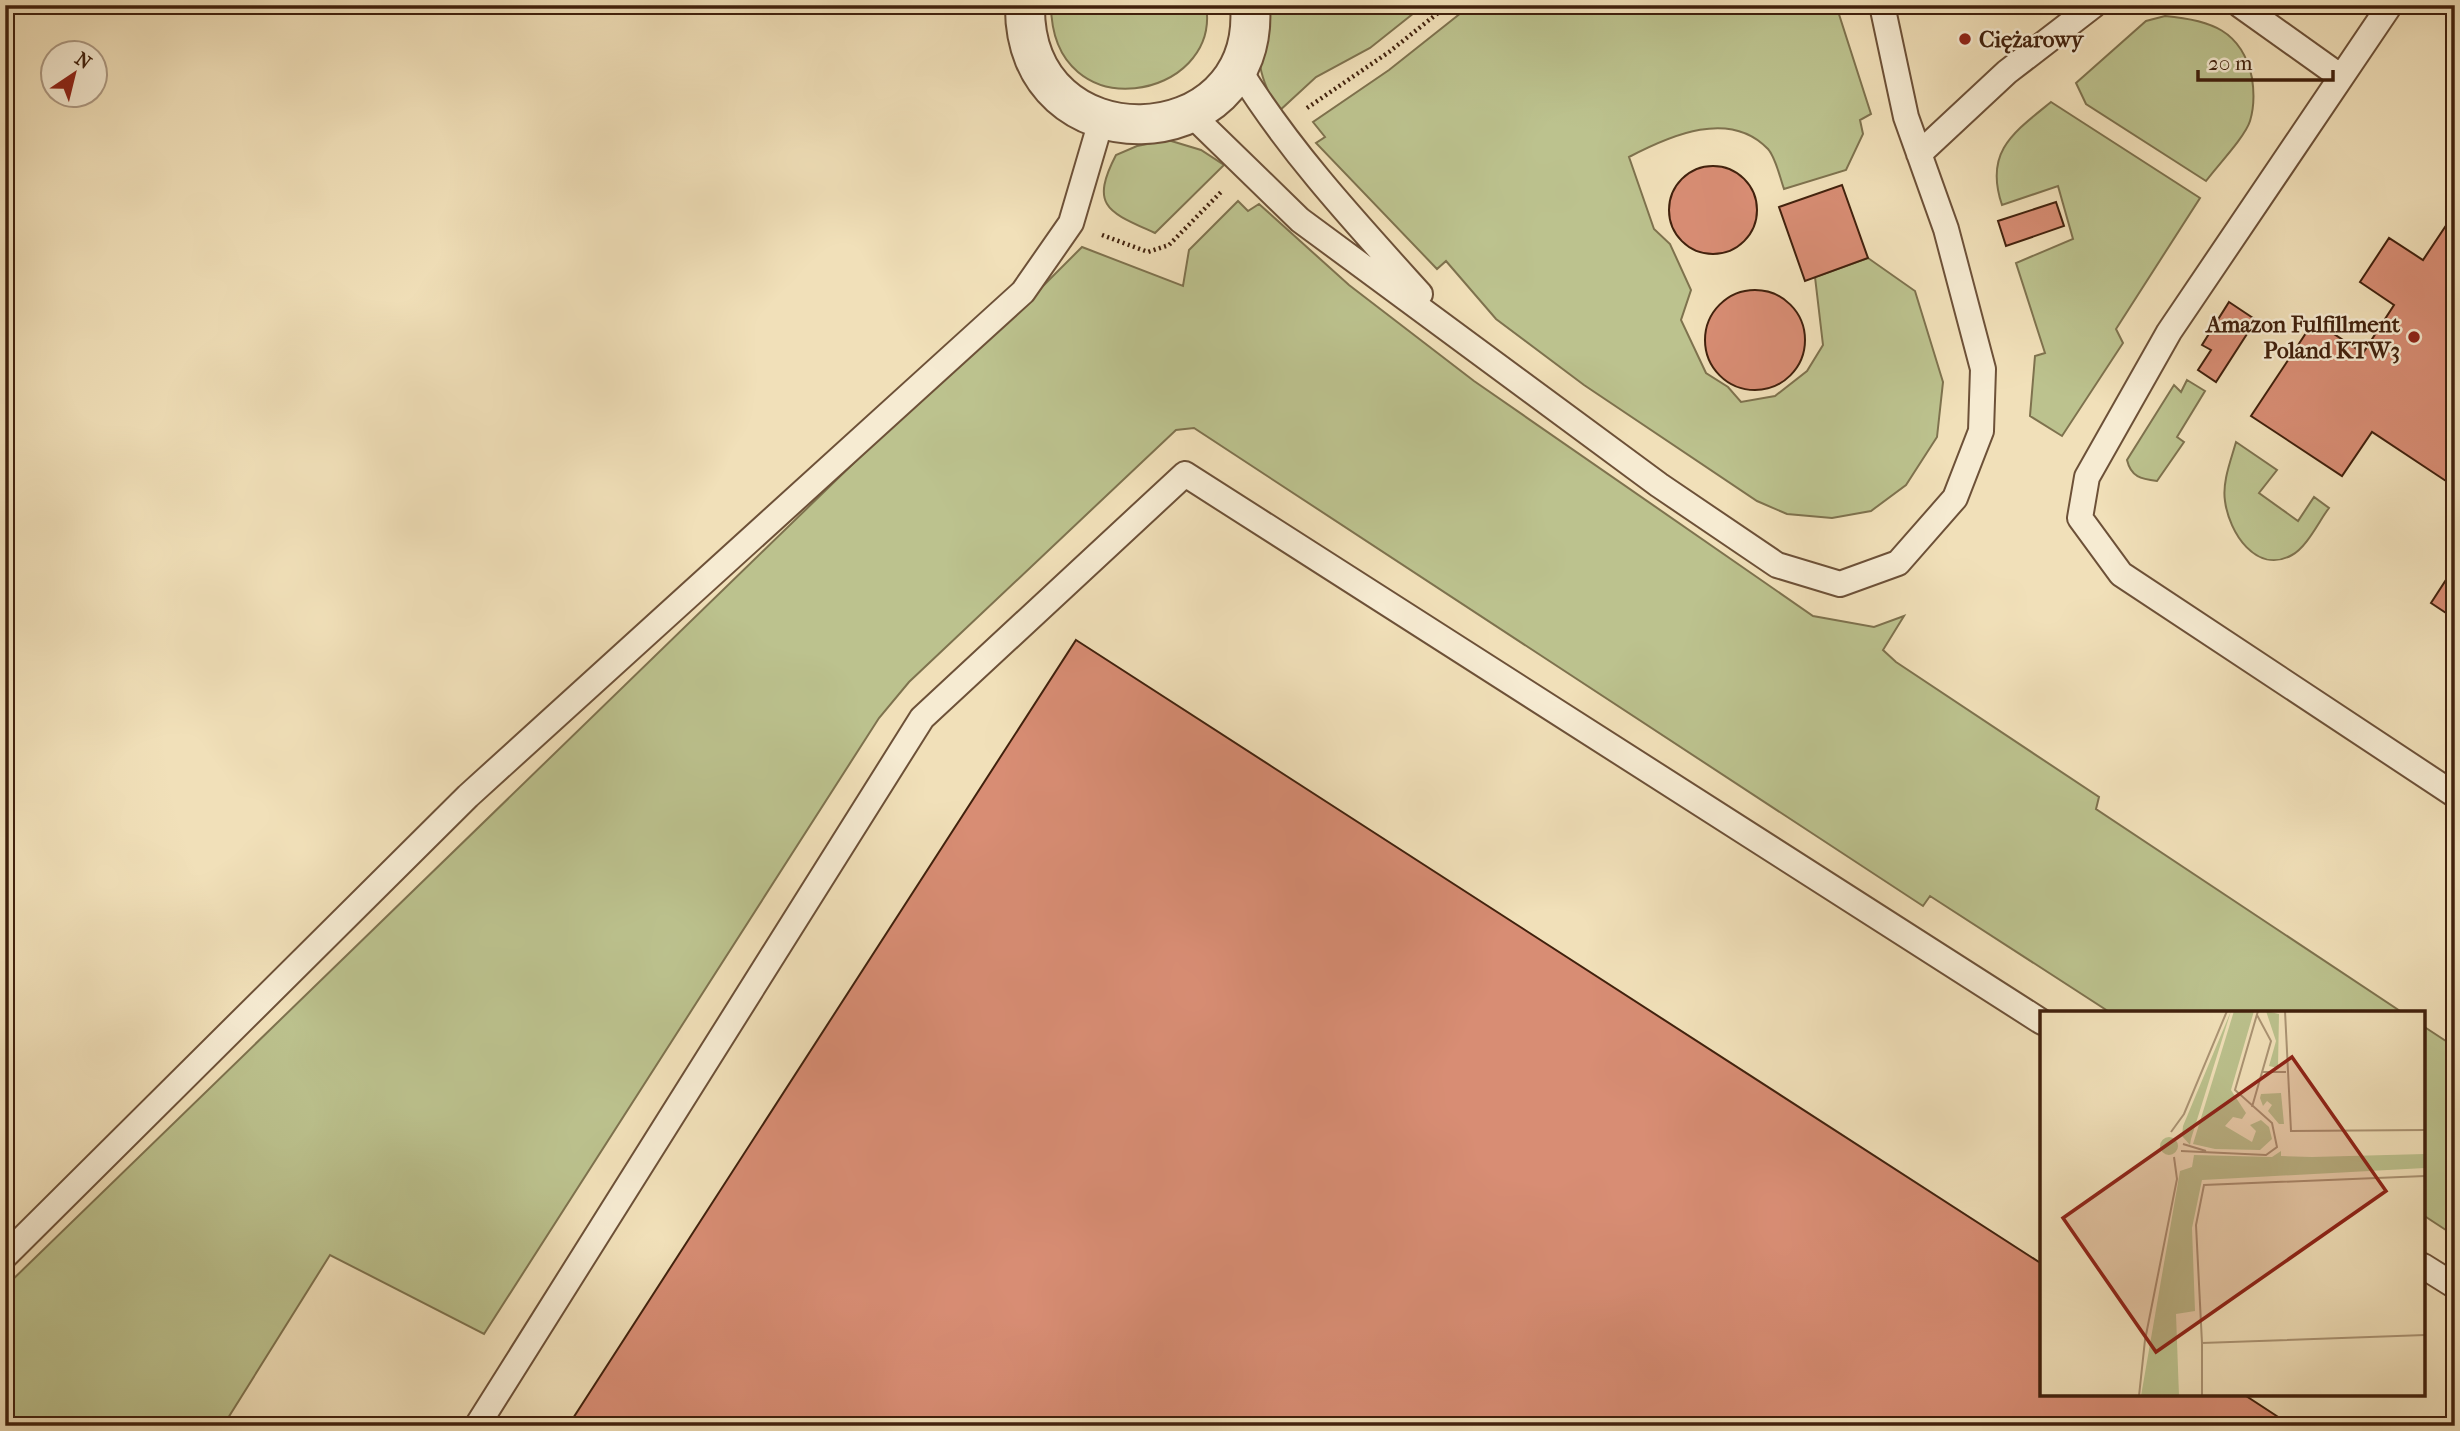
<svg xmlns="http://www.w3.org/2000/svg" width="2460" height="1431" font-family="'IM FELL French Canon',serif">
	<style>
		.green { fill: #bcc28e; stroke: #7e724e; stroke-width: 2 }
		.building { fill: #d88d74; stroke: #41210d; stroke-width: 2 }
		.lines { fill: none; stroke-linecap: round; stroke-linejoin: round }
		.lane-casing { stroke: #6d5138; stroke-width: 28 }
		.street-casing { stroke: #6d5138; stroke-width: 42 }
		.path { stroke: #41210d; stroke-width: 4.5; stroke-dasharray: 2 3.5; stroke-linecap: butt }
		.lane { stroke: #f6ebd2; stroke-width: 24 }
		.street { stroke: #f6ebd2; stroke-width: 38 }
		.poi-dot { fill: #8f2418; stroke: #f6ebd2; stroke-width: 2.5 }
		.labels { text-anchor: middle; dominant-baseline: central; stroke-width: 5; stroke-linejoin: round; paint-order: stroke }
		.poi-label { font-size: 23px; font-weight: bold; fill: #41210d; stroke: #f6ebd2; text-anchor: start }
		.inset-road { fill: none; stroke: #ab9474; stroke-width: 2 }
		.view { fill: #8f2418; fill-opacity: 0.15; stroke: #8f2418; stroke-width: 3.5 }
		.inset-edge { fill: none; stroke: #41210d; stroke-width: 3.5 }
	</style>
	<rect width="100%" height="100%" fill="#f1e0b9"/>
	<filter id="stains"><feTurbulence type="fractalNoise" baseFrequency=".00286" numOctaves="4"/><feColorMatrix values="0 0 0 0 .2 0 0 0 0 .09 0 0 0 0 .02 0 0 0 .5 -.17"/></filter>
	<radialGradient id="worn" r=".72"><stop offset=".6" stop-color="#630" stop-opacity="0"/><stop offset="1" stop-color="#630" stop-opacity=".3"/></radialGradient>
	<path class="green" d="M1051 5H1206C1222 100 1052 132 1051 5Z
		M1267 5H1424L1370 48 1316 77 1278 112C1255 67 1255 54 1267 5Z
		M1471 5H1836L1871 114 1860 120 1863 134 1846 170 1784 189C1780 178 1776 158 1768 149 1730 109 1671 135 1629 157L1654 229 1670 244 1691 290 1681 320 1706 373 1728 387 1741 402 1775 396 1807 371 1823 345 1815 277 1868 258 1915 291 1943 382 1937 437 1906 485 1871 511 1832 518 1787 514 1757 501 1584 385 1496 319 1446 261 1437 269 1316 143 1325 137 1313 122 1389 70Z
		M2165 16C2210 20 2242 30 2252 78 2254 91 2254 108 2250 121 2245 137 2217 166 2206 181L2086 104 2076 83 2146 21Z
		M2051 102 2200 198 2116 329 2123 343 2062 436 2030 416 2035 356 2045 353 2016 263 2073 239 2058 186 2002 205C1984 152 2013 133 2051 102Z
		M1168 140 1201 150 1224 165 1155 233C1109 212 1089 207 1116 155L1137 146Z
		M1238 201 1248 211 1259 204 1349 285 1474 381 1813 616 1874 627 1904 616 1883 650 1896 662 2099 797 2096 809 2403 1013H2111L1930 896 1923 906 1194 428 1176 430 909 682 879 718 484 1334 330 1255 223 1426H5V1287L999 322 1040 289 1082 247 1183 286 1189 250Z
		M2187 380 2205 391 2177 437 2184 442 2157 481C2141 479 2131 477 2127 460L2174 385 2181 392Z
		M2236 442 2277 470 2259 493 2298 521 2314 497 2329 508C2319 521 2307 547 2292 555 2256 575 2229 532 2225 501 2222 482 2231 460 2236 442Z
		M2423 1026 2455 1047V1236L2423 1215Z"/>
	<path class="building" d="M1669 210a44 44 0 1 1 88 0a44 44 0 1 1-88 0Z
		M1842 185 1868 258 1805 281 1779 207Z
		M2056 202 2064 226 2006 246 1998 221Z
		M2455 212V487L2372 432 2342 476 2251 416 2314 321 2363 353 2394 305 2360 282 2389 238 2423 260Z
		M1705 340a50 50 0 1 1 100 0a50 50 0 1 1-100 0Z
		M2229 302 2256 320 2216 382 2198 370 2211 350 2202 345Z
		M2455 566V619L2431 603Z
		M1076 640 2042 1264V1394H2243L2292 1426H568Z"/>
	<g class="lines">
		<g class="lane-casing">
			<path id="lane" d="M2240 5 2341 77
				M2390 5 2169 332 2087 477 2080 518 2121 574 2455 795
				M1238 68C1289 151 1355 222 1420 294
				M1191 114 1300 220 1659 485 1777 565 1840 584 1898 563 1955 498 1981 431 1983 369 1946 229 1906 117 1882 5
				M1919 154 2007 72 2094 5
				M5 1256 468 796 1023 292 1071 223 1101 121
				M2423 1266 2455 1286
				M477 1426 922 718 1185 474 2042 1022"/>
		</g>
		<g class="street-casing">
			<path id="street" d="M1025 5C1022 168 1262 160 1250 5"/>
		</g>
		<path class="path" d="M1307 108 1389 52 1448 5
			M1102 235 1148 252 1169 245 1221 192"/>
		<use href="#lane" class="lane"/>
		<use href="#street" class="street"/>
	</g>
	<g class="poi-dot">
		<circle cx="1965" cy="39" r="7"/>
		<circle cx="2414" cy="337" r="7"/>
	</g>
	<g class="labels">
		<g class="poi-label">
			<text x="1979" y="39">Ciężarowy</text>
			<text x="2400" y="324" text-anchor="end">Amazon Fulfillment<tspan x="2400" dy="26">Poland KTW3</tspan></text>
		</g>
	</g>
	<g transform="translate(2040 1011)">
		<rect width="385" height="385" fill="#f1e0b9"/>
		<path d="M191 0 151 128 150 134 142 125 143 115ZM194 0H214L191 79 206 102 202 108 193 106 185 115 212 131 216 120 210 114 221 109 229 116 232 128 220 139 175 138 153 133ZM226 0 239 3 238 57 229 55 236 30ZM241 82 244 113H239L228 100 232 94 227 90 223 95 220 87 221 83ZM120 135a9 9 0 1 1 18 0a9 9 0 1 1-18 0ZM241 140V145L272 146 385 143V157L162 169 152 217 155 300 136 303 139 385H101L140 160 152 156 154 144 232 146Z" fill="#bcc28e"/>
		<path class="inset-road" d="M245 0 251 120 385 119M222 61H246M212 96 231 30 217 4M131 121 144 103 187 0M143 133 166 140M141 140 226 144 237 136 232 112 195 79 218 0M385 165 164 174 156 214 162 332 385 324M162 332V385M99 385 105 329 137 168 134 146"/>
		<path class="view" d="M252 46 346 180 116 341 23 207Z"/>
		<rect width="385" height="385" class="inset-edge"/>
	</g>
	<rect width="2460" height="1431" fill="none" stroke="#f1e0b9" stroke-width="28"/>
	<rect x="7" y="7" width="2446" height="1417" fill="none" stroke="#41210d" stroke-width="3.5"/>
	<rect x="14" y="14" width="2432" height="1403" fill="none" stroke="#41210d" stroke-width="2"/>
	<g transform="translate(74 74) rotate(35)"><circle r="33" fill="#f6ebd2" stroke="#ae9a83" stroke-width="2"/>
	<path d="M0-5L12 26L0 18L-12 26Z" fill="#8f2418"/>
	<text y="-10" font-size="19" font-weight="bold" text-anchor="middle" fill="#41210d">N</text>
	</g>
	<path d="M2198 70v10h135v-10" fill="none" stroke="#41210d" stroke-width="3.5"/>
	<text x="2208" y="70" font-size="21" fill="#41210d" stroke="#f6ebd2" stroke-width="5" paint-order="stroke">20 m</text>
	<rect width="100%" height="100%" filter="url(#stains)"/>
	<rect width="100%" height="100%" fill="url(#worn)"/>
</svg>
